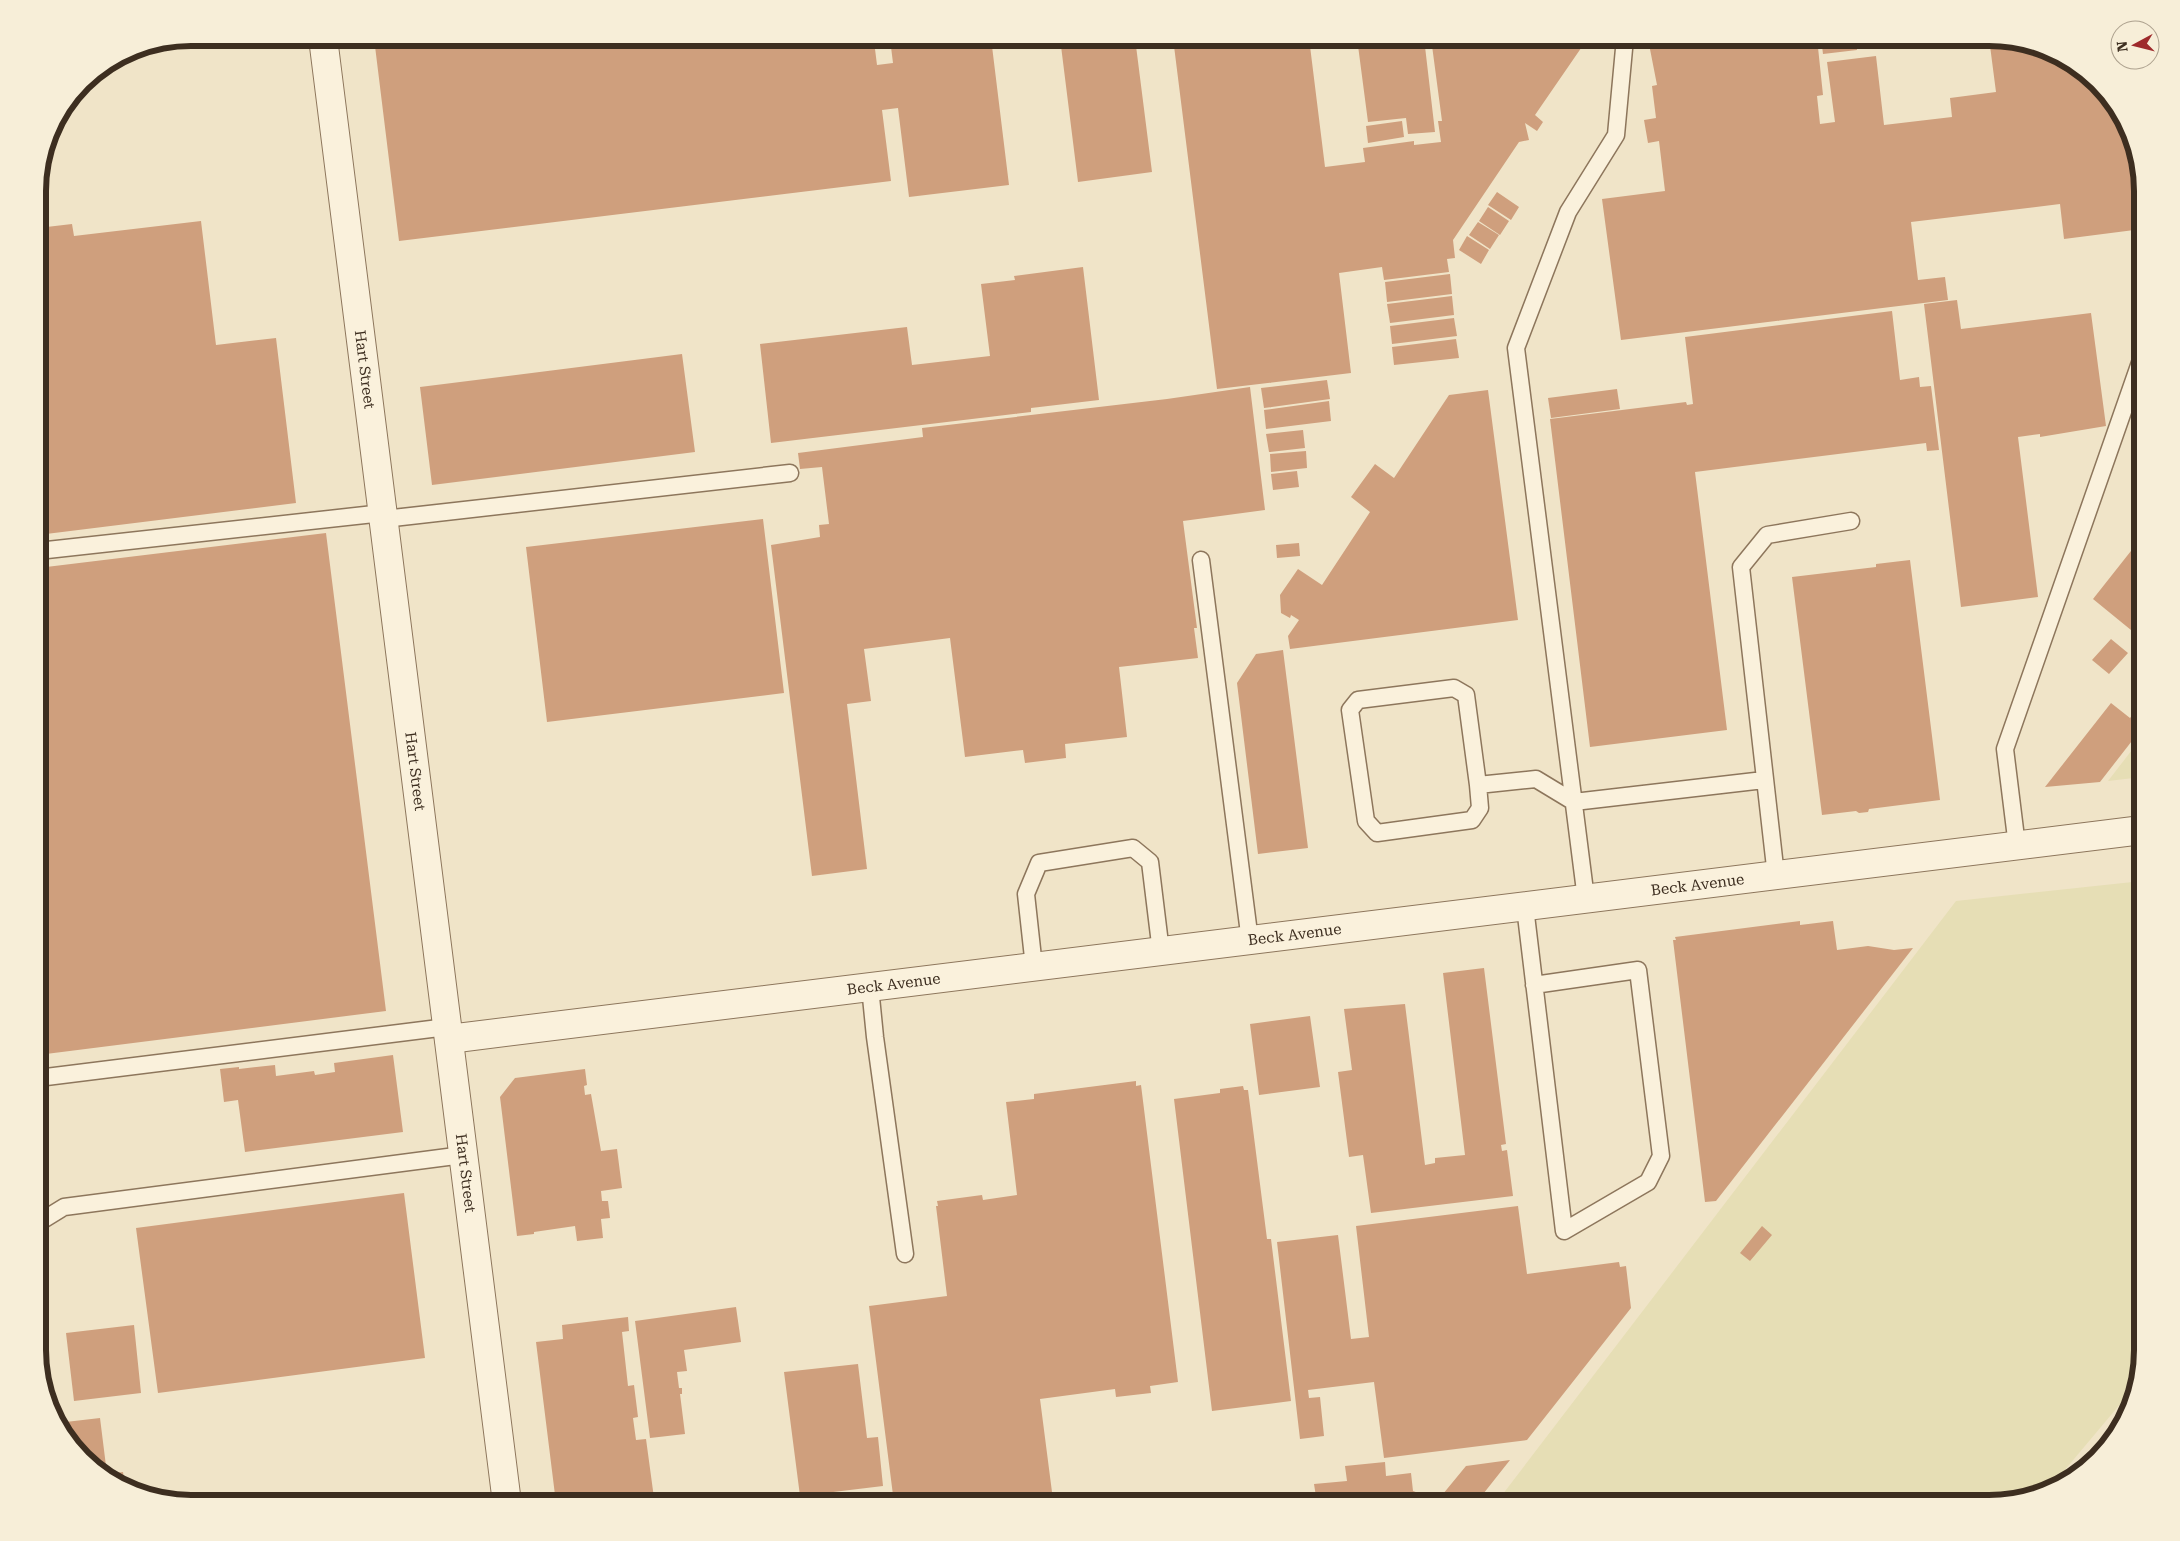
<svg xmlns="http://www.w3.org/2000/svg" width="2180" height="1541" font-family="'Roboto Serif',serif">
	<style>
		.farmland { fill: #e6deb5 }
		.building { fill: #cf9f7d; fill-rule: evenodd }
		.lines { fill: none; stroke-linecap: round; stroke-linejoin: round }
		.service-casing { stroke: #8d765c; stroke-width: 19 }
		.minor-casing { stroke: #8d765c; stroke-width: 30 }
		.service { stroke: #faf1dc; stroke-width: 16 }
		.minor { stroke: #faf1dc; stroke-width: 28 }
		.labels { text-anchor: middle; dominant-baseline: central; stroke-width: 5; stroke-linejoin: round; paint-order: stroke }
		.street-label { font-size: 15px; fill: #3d2e20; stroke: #f7eed8 }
		.rim { fill: none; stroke: #3d2e20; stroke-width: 6 }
	</style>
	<rect width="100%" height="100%" fill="#f0e4c8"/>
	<path class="farmland" d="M2142 737V777L2108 781Z
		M2142 881V1350L2137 1384 2048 1490 1989 1503H1496L1956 901Z"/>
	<path class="building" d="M191 38H220L221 42 125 54 133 49Z
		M374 38H991L1009 185 909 197 898 108 882 110 891 181 399 241ZM890 39 893 63 877 65 874 41Z
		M1060 38H1135L1152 172 1078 182Z
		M1173 38H1309L1325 167 1365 162 1363 148 1414 141V145L1441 142 1438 121H1442L1431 38H1588L1535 115 1543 122 1537 131 1525 123 1529 140 1519 142 1453 240 1455 258 1447 259 1449 272 1384 280 1382 267 1339 273 1351 373 1217 389Z
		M1357 38H1424L1435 132 1408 134 1406 118 1368 122Z
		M1672 38H1817L1823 95 1817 96 1820 124 1835 122 1827 62 1876 56 1884 125 1952 117 1950 98 1996 92 1989 38 2038 46 2082 69 2127 123 2142 191V229L2064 239 2060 204 1911 222 1918 280 1945 277 1948 300 1621 340 1602 199 1665 191 1659 141 1648 143 1644 120 1656 118 1652 86 1657 85 1649 44 1672 41Z
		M1821 38H1856L1857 50 1823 54Z
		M1402 121 1404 137 1368 143 1366 126Z
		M1497 192 1519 207 1511 220 1488 205Z
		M1488 207 1509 221 1500 235 1479 221Z
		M201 221 216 345 276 338 296 503 38 535V228L72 224 74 236Z
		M1478 222 1499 235 1490 249 1469 235Z
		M1467 236 1489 250 1481 264 1459 250Z
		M1083 267 1099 400 1031 408V412L771 443 760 344 907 327 912 365 990 356 981 284 1015 280 1014 276Z
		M1450 274 1452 294 1387 302 1385 282Z
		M1452 296 1454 315 1390 323 1387 304Z
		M1957 300 1961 329 2091 313 2106 426 2040 437V434L2018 437 2038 597 1961 607 1924 304Z
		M1892 311 1900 380 1919 377 1920 387 1931 386 1939 450 1927 451 1926 443 1695 472 1727 730 1590 747 1550 419 1686 402 1687 405 1693 404 1685 337Z
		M1454 318 1457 336 1392 344 1390 326Z
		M1456 339 1459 358 1394 365 1392 347Z
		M682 354 695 452 432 485 420 387Z
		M1327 380 1330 399 1264 408 1261 388Z
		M1250 387 1265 510 1183 521 1197 628H1194L1198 658 1119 667 1127 737 1065 744 1066 758 1025 763 1023 750 965 757 950 638 864 649 871 701 847 704 867 869 812 876 771 545 820 537 819 525 829 524 822 467 800 469 798 453 923 437 922 428 1167 399Z
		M1617 389 1620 409 1551 418 1548 398Z
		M1488 390 1518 620 1290 649 1288 636 1299 620 1291 615 1290 618 1281 613 1280 595 1298 569 1322 585 1370 512 1351 497 1375 464 1394 478 1449 395Z
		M1329 401 1331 421 1266 429 1264 410Z
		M1303 430 1305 448 1269 452 1266 434Z
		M1306 451 1307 468 1271 472 1270 454Z
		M1297 471 1299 487 1273 490 1271 474Z
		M763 519 784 693 547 722 526 547Z
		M326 533 386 1011 38 1055V568Z
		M2142 537V639L2093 599Z
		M1299 543 1300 556 1277 558 1276 545Z
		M1910 560 1940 800 1869 809 1868 812 1859 813 1856 811 1822 815 1792 577 1876 567V564Z
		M2111 639 2128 653 2109 674 2092 660Z
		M1283 650 1308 848 1258 854 1237 683 1256 654Z
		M2111 703 2130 718 2135 712 2142 719V728L2100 782 2045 787Z
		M1800 921V925L1833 921 1837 950 1868 946 1894 950 1913 948 1716 1201 1705 1202 1673 940H1676L1675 937Z
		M1484 968 1506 1144 1501 1145 1502 1151 1507 1150 1513 1196 1371 1213 1363 1155 1349 1157 1338 1072 1352 1070 1344 1009 1405 1004 1425 1165 1435 1163V1158L1465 1155 1443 973Z
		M1310 1016 1320 1087 1259 1095 1250 1024Z
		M393 1055 403 1132 245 1152 238 1100 224 1102 220 1069 239 1067V1069L275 1065 276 1076 314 1071 315 1075 335 1072 334 1063Z
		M585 1069 587 1085 584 1086 585 1095 591 1094 601 1151 617 1149 622 1188 601 1191 602 1201H608L610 1218 601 1219 603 1238 577 1241 575 1226 534 1232V1234L517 1236 500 1097 515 1078Z
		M1136 1081V1086L1141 1085 1178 1382 1150 1386 1151 1393 1116 1397 1115 1389 1040 1399 1052 1492 959 1503H894L869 1306 947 1296 936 1206H938L937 1201 982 1195 983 1200 1017 1195 1006 1102 1034 1099V1094Z
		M1243 1086 1244 1090H1248L1267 1239H1271L1291 1401 1212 1411 1174 1099 1220 1093V1089Z
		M404 1193 425 1358 158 1393 136 1228Z
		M1518 1206 1527 1274 1619 1262 1620 1267 1626 1266 1631 1308 1527 1440 1384 1458 1374 1382 1308 1390 1309 1398 1320 1397 1324 1436 1300 1439 1277 1242 1338 1235 1351 1339 1369 1337 1356 1226Z
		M1762 1226 1772 1235 1750 1261 1740 1253Z
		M736 1307 741 1342 684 1350 687 1371 677 1372 679 1388H682V1394H680L685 1434 650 1438 635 1321Z
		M628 1317 629 1331 622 1332 628 1386 634 1385 638 1417 633 1418 636 1440 646 1439 654 1498 610 1503H556L536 1342 563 1339 562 1325Z
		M134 1325 141 1393 74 1401 66 1333Z
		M858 1364 867 1438 878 1437 883 1486 800 1496 784 1372Z
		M100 1418 107 1474 123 1472 125 1486 98 1472 57 1423Z
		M1510 1460 1476 1503H1317L1314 1484 1347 1481 1345 1466 1385 1462 1386 1476 1411 1473 1413 1491 1438 1500 1466 1466Z"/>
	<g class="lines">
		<g class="service-casing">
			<path id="service" d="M384 519 790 473
				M38 551 383 513
				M1201 560 1250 941
				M1478 785 1480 808 1472 820 1377 833 1366 821 1350 710 1358 700 1454 688 1466 695 1478 785 1536 779 1574 802 1764 780
				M2017 846 2005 749 2142 357
				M1776 876 1741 567 1767 535 1851 521
				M1586 899 1516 348 1568 212 1616 135 1625 38
				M1525 907 1564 1231 1648 1182 1661 1156 1638 970 1534 985
				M1034 967 1026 894 1039 863 1133 848 1150 862 1161 952
				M870 987 875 1037 905 1254
				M38 1078 447 1027
				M38 1223 64 1207 463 1155"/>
		</g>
		<g class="minor-casing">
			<g id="minor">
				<path id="s1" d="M323 38 507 1503"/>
				<path id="s2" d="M449 1039 2142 830"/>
			</g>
		</g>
		<use href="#service" class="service"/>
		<use href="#minor" class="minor"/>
	</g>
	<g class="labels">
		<g class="street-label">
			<text stroke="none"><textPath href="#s1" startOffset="334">Hart Street</textPath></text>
			<text stroke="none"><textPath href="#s1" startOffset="739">Hart Street</textPath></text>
			<text stroke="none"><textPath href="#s2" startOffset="1258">Beck Avenue</textPath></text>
			<text stroke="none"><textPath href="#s2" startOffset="852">Beck Avenue</textPath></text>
			<text stroke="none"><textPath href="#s2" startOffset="448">Beck Avenue</textPath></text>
			<text stroke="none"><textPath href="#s1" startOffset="1144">Hart Street</textPath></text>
		</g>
	</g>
	<path d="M0 0H2180V1541H0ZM191 46H1989A145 145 0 0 1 2134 191V1350A145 145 0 0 1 1989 1495H191A145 145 0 0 1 46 1350V191A145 145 0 0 1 191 46Z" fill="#f7eed8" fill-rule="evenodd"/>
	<path class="rim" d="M191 46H1989A145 145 0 0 1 2134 191V1350A145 145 0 0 1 1989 1495H191A145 145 0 0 1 46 1350V191A145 145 0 0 1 191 46Z"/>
	<g transform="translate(2135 45) rotate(263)"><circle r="24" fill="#f7eed8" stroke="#ada18e"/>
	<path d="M0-4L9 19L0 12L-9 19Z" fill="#9e2a2b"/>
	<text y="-8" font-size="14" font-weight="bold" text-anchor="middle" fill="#3d2e20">N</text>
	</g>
</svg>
